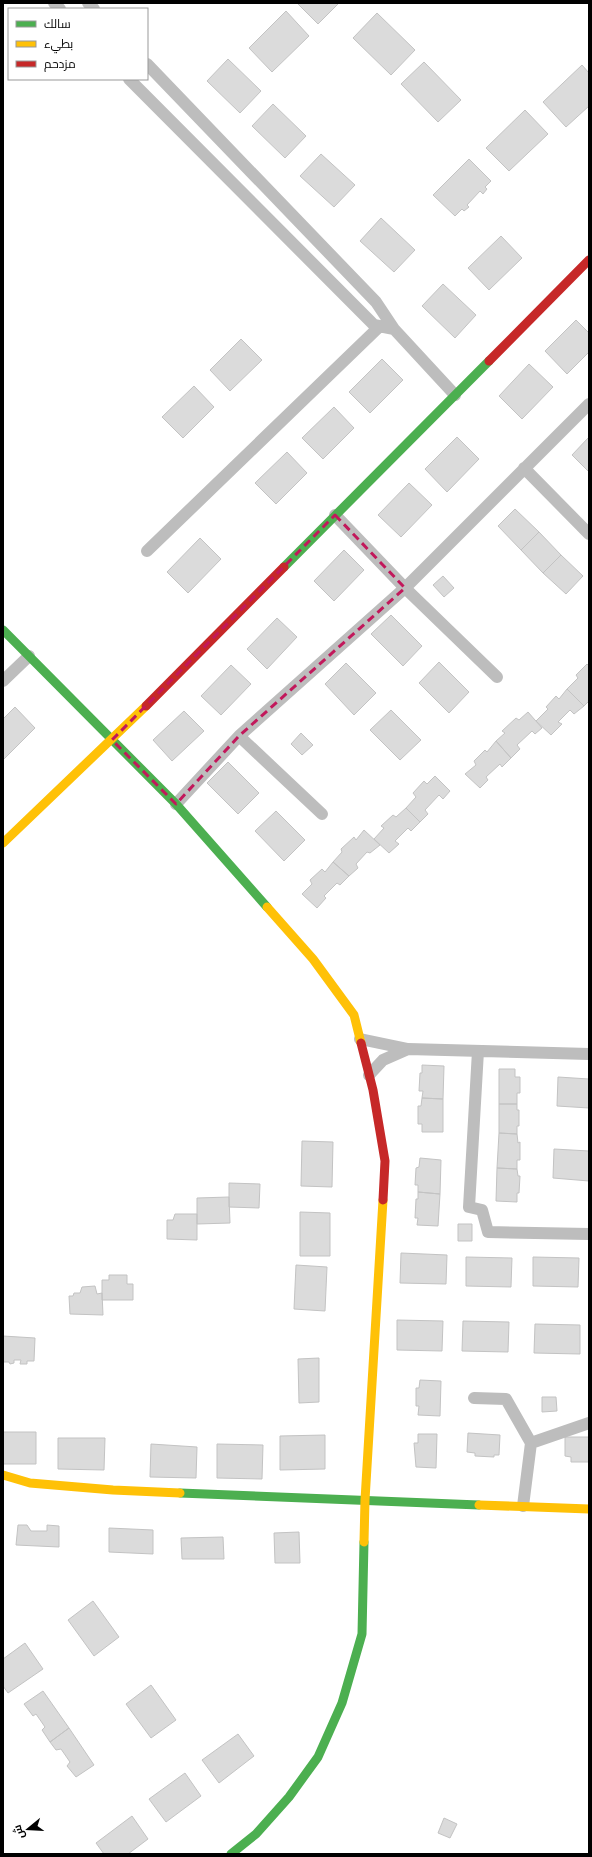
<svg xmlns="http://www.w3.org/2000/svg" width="592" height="1857" font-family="Barlow,Cairo,sans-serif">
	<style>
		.building { fill: #dbdbdb; stroke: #c3c3c3 }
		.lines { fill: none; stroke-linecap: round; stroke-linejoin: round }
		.street { stroke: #bdbdbd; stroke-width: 12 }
		.fast { stroke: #4caf50; stroke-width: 9 }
		.slow { stroke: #ffc107; stroke-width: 9 }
		.jam { stroke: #c62828; stroke-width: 9 }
		.marked { fill: none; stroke: #c2185b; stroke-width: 3; stroke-dasharray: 8 5; stroke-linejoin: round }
	</style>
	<rect width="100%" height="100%" fill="#fff"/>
	<path class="building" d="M297 3H339L318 24Z
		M286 11 309 36 272 72 249 48Z
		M377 13 415 50 391 75 353 38Z
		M228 59 261 91 240 113 207 81Z
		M424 62 461 100 438 122 401 84Z
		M582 65 589 73V106L566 127 543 102Z
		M273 104 306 136 285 158 252 126Z
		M525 110 548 134 509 171 486 148Z
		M321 154 355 185 334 207 300 176Z
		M469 159 491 181 485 187 487 189 483 194 480 191 467 205 469 207 464 211 462 209 455 216 433 195Z
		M381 218 415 250 394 272 360 241Z
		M501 236 522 258 489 290 468 268Z
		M443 284 476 315 455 338 422 306Z
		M576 320 589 333V352L567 374 545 351Z
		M241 339 262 360 230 391 210 370Z
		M382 359 403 380 370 413 349 392Z
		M529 364 553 387 522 419 499 396Z
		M194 386 214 407 183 438 162 417Z
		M334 407 354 428 323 459 302 438Z
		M457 437 479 459 447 492 425 469Z
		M589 437V472L572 455Z
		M287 452 307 473 276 504 255 483Z
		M409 483 432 505 401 537 378 515Z
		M515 509 539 532 521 550 498 526Z
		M539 532 561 555 543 573 521 550Z
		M200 538 221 559 188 593 167 572Z
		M344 550 364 570 334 601 314 581Z
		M561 555 583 576 566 594 543 573Z
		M443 576 454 588 444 597 433 585Z
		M391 615 422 646 403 666 371 634Z
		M277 618 297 637 267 669 247 649Z
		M439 662 469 692 449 713 419 683Z
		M346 663 376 693 354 715 325 684Z
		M587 664 589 666V701L584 706 567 689 578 678 576 675Z
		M231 665 251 684 221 715 201 696Z
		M567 689 584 706 574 714 570 710 558 722 562 724 551 735 536 721 548 709 546 707 556 696 559 699Z
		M15 707 35 728 3 760V719Z
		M391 710 421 740 400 760 370 730Z
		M184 711 204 731 172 761 153 740Z
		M528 712 542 728 535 734 532 731 517 745 520 749 511 758 496 741 505 733 502 731 516 718 519 720Z
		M301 733 313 745 302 755 291 744Z
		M496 741 511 758 502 767 500 764 486 777 488 780 480 788 465 774 476 765 474 761 485 750 487 752Z
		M228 762 259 793 238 814 207 783Z
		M435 776 450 791 443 799 439 795 425 810 428 814 420 822 406 808 416 797 413 793 424 781 427 784Z
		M406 808 420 822 411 831 408 828 395 841 399 844 389 853 374 839 384 828 381 826 393 815 396 817Z
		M276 811 305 840 284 861 255 831Z
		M364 830 380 845 370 853 367 852 356 864 358 868 349 876 333 862 342 852 341 849 354 837 356 840Z
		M333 862 349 876 340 885 337 883 324 896 326 898 317 908 302 894 312 884 310 880 322 869 325 872Z
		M422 1065 444 1066 443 1099 422 1098 423 1091H419L420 1073H422Z
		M499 1069H515V1077H520V1093H517V1104H499Z
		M558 1077 589 1079V1108L557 1106Z
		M422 1098 443 1099V1132H422V1124H418V1106H421Z
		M499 1104H517V1110H519V1126H517V1134L499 1133Z
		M499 1133 517 1134 518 1143 520 1142V1160H517V1169L497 1168Z
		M302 1141 333 1142 332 1187 301 1186Z
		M554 1149 589 1151V1181L553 1178Z
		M420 1158 441 1160 440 1194 418 1192V1185H415L416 1168 419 1167Z
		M497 1168 517 1169 518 1176H520L519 1193H517V1202L496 1201Z
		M229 1183 260 1184 259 1208 229 1207Z
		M418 1192 440 1194 438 1226 417 1225 418 1218H415L416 1199H418Z
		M229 1197 230 1223 197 1224V1198Z
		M300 1212 330 1213V1256H300Z
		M175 1214H197V1240L167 1239V1220H173Z
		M458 1224H472V1241H458Z
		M401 1253 447 1255 446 1284 400 1283Z
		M466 1257 512 1258 511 1287 466 1286Z
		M533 1257 579 1258 578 1287 533 1286Z
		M296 1265 327 1267 325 1311 294 1309Z
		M109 1275H127V1284H133V1300H102V1280H109Z
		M95 1286 97 1294 102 1293 103 1315 70 1314 69 1296H73L74 1293H80L82 1287Z
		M397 1320 443 1321 442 1351 397 1350Z
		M463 1321 509 1322 508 1352 462 1351Z
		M535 1324 580 1325V1354L534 1353Z
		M3 1336 35 1338 34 1361H27V1364H20L21 1360H14V1363L10 1364 9 1362H3Z
		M319 1358V1402L299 1403 298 1359Z
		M420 1380 441 1381 440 1416 418 1415 419 1406H416V1388H419Z
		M542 1397H556L557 1411 542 1412Z
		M3 1432H36V1464H3Z
		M468 1433 500 1435 499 1455H494V1457L475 1456V1453L467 1452Z
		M418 1434H437L436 1468 416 1467 414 1443H418Z
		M325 1435V1469L280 1470V1436Z
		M565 1437H589V1462H571V1457L565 1456Z
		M58 1438H105L104 1470 58 1469Z
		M151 1444 197 1447 196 1478 150 1477Z
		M217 1444 263 1445 262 1479 217 1478Z
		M18 1525H27L31 1531H47V1525L59 1526V1547L16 1545Z
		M109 1528 153 1530V1554L109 1552Z
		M299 1532 300 1563H275L274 1533Z
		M223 1537 224 1559H182L181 1538Z
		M93 1601 119 1637 94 1656 68 1620Z
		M25 1643 43 1669 8 1693 3 1686V1659Z
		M151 1685 176 1720 151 1738 126 1704Z
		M43 1691 69 1728 50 1742 42 1730 45 1727 36 1714 33 1716 24 1704Z
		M69 1728 94 1765 76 1777 67 1766 70 1762 61 1749 56 1750 50 1742Z
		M238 1734 254 1756 219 1783 202 1760Z
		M185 1773 201 1796 166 1822 149 1799Z
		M132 1816 148 1839 128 1854H104L96 1843Z
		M444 1818 457 1824 450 1838 438 1833Z"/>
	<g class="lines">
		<path class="street" d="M54 3 60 9
			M88 3 94 9
			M147 64 376 302 394 329 455 395
			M129 79 374 325 394 329
			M524 468 589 534
			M335 515 405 588 589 404
			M147 551 380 326
			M3 681 29 656
			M176 804 239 736
			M322 814 239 736 405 588 497 677
			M360 1039 408 1049 589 1054
			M478 1051 469 1207 482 1210 488 1232 589 1234
			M369 1075 383 1060 408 1049
			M474 1398 506 1399 531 1443 523 1506
			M531 1443 589 1423"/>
		<path class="fast" d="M284 567 489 361
			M3 630 176 804 267 907
			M180 1493 479 1505
			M231 1854 256 1834 289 1797 318 1757 342 1703 362 1634 364 1542"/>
		<path class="slow" d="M3 843 146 706
			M267 907 313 959 354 1015 361 1043
			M3 1475 30 1483 113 1490 180 1493
			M479 1505 589 1509
			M364 1542 365 1500 383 1200"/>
		<path class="jam" d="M489 361 589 260
			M146 706 284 567
			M361 1043 373 1090 385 1161 383 1200"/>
	</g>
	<path class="marked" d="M335 515 405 588 239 736 176 804 112 740Z"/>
	<rect width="592" height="1857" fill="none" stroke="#000000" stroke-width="8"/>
	<rect x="8" y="8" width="140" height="72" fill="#ffffff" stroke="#999999"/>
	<rect x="16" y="21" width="20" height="6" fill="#4caf50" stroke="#999999"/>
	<text x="44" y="28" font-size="12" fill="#000000">سالك</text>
	<rect x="16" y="41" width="20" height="6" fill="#ffc107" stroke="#999999"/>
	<text x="44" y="48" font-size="12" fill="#000000">بطيء</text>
	<rect x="16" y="61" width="20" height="6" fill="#c62828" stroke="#999999"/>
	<text x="44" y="68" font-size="12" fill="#000000">مزدحم</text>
	<g transform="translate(28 1829) rotate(252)" stroke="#ffffff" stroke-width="3" paint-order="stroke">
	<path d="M0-3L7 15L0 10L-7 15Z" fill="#000000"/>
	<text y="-6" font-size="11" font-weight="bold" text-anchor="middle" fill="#000000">ش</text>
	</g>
</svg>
